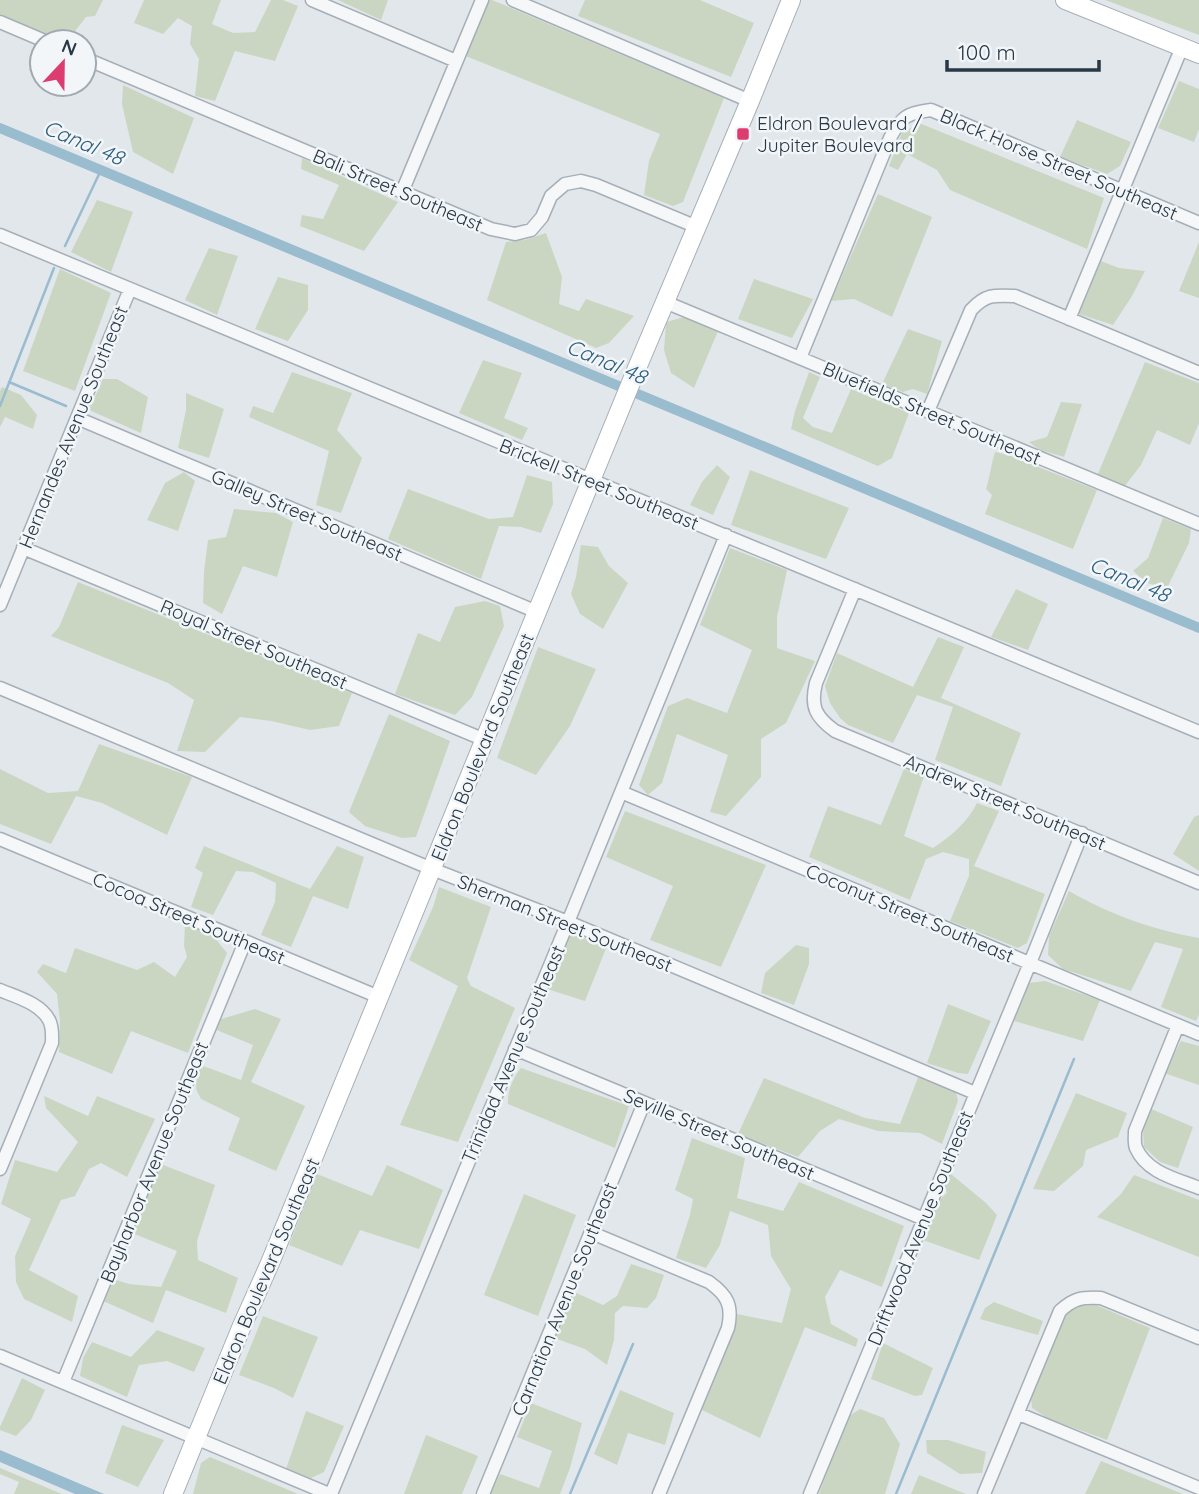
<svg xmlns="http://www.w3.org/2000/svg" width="1199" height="1494" font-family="Quicksand,sans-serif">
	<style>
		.green { fill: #cbd6c2 }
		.water { fill: #9abccf }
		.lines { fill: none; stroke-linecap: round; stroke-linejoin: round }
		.stream { stroke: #9abccf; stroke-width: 2.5 }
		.canal { stroke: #9abccf; stroke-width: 10 }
		.street-casing { stroke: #a6afb7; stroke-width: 15 }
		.secondary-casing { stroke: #a6afb7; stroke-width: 20 }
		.street { stroke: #f5f7f9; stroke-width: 12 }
		.secondary { stroke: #fff; stroke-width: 18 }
		.poi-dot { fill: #dc3c6f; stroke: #f2f6f9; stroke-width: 2.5 }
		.labels { text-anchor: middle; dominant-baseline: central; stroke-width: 5; stroke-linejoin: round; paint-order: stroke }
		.poi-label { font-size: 19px; fill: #283846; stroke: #f2f6f9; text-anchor: start }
		.street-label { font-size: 19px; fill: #283846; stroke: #f2f6f9 }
		.water-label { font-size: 21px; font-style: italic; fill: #2e5f7e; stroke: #f2f6f9 }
	</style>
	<rect width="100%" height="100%" fill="#e2e7ec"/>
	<path class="green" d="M0 0H103L95 16 86 17 69 39 52 38 0 16Z
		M144 0H221L212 24 233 33 255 32 271 0H283L298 6 275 61 235 51 215 101 195 96 199 59 190 44 192 26 178 18 163 34 134 23Z
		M338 0H388L381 20Z
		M488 0H492L724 98 683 202 673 206 644 195 649 161 660 134 463 55Z
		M585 0H700L754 23 731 77 578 16Z
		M1105 0H1199V35Z
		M1179 81 1199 89V129L1194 142 1158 128Z
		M123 85 194 118 173 174 133 152 122 104Z
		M1077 120 1131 142 1120 166 1107 174 1060 157Z
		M919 123 1104 198 1087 249 950 190 937 170 907 154 898 170 889 166 902 133Z
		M302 158 398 202 364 251 300 226 302 215 323 219 339 185 301 169Z
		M878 194 932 217 892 317 854 299 831 301Z
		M97 200 133 212 111 272 71 252Z
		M546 233 562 277 559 304 579 311 586 299 634 316 609 343 596 348 487 300 506 242 525 240Z
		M1199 242V298L1179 291Z
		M209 248 238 256 217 315 185 300Z
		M1101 261 1119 268 1145 271 1132 296 1113 325 1079 314Z
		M60 269 111 293 75 391 23 371Z
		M278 277 308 285V310L288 341 255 329Z
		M754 279 813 299 792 338 738 319Z
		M684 317 718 331 694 388 671 373 664 350 666 322Z
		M908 329 942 341 927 394 913 389 903 392 882 384Z
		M483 360 522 373 504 418 528 428 522 440 459 413Z
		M1145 362 1199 383V423L1190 445 1157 430 1141 465 1124 487 1097 476Z
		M292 372 352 393 337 430 362 458 341 513 316 505 329 451 249 417 253 406 273 413Z
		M809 372 820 377 803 418 813 427 832 433 851 389 909 413 892 458 878 466 791 429 795 411Z
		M103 379H117L148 397 141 433 89 410Z
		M2 387 21 395 37 415 33 429 5 417 0 427V391Z
		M186 393 224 409 209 458 178 448 186 410Z
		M1061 402 1082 404 1064 457 1040 450 1029 442 1047 437Z
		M995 452 1008 455 1097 490 1073 549 985 514 992 495 986 489C990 477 991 464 995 452Z
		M717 465 730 477 713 515 690 505 702 482Z
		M750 470 849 508 826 559 731 525Z
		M184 472 195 481 178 531 147 520 165 483Z
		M527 475 552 482 553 504 541 533 521 527 499 526 481 579 388 539 408 489 489 519 513 517Z
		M234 509 276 513 293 522 277 577 243 566 222 614 203 603 204 572 208 540 226 537Z
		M1163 518 1191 529 1189 543 1167 588 1147 583 1133 571 1148 558Z
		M581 545 598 547 609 566 628 583 603 629 580 614 571 594 576 577Z
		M730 548 787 570 777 617V648L815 661 786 723 761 739V777L726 816 710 812 728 755 677 734 662 783 648 795 639 785 668 706 687 698 727 713 752 650 700 625Z
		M78 582 352 693 339 726 310 730 271 721 240 717 205 752 177 751 194 700 168 683 51 636 59 627Z
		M1016 589 1048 604 1028 650 991 637Z
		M485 601 500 606 504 626 472 697 455 715 395 694 418 633 440 642 455 607Z
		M938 637 964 647 941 698 1021 733 1001 786 935 760 953 707 917 695 893 743 848 725 840 718 830 703 825 686 837 653 913 687Z
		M538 647 596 669 570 726 536 775 497 758Z
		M389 714 450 741 416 837 402 838 365 826 349 812Z
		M99 744 192 777 167 835 102 803 76 796 51 844 0 824V769L48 793 78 791Z
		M904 769 924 776 904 836 933 848C951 836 967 823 977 803L999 811 974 866 1045 894 1027 943 1018 948 950 921 969 876V859L943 852 926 859 910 900 809 857 828 806 881 825Z
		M625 811 766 865 721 967 650 940 673 886 606 857Z
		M1199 815V871L1173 854 1194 817Z
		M204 846 310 889 337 846 364 857 348 909 313 896 291 947 261 935 275 902 276 883 253 872 236 871 213 915 191 907 203 873 195 868Z
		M439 887 491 907 467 978 471 986 515 1008 458 1142 400 1125 458 986 409 960 433 907Z
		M1069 891C1111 915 1151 929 1199 938V1015L1196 1021 1161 1007 1183 949 1155 942 1131 991 1063 969 1048 955 1049 936Z
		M185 923 210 932 227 953 188 1053 131 1031 112 1074 59 1052 60 1021 57 994 37 972 43 964 66 973 75 948 137 970 154 962 175 977 187 957 184 946Z
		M570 933 607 946 585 1001 547 989Z
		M796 945 809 948V964L794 1005 761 993 765 973Z
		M1045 981 1100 1000 1083 1041 1014 1021 1028 983Z
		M948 1004 991 1021 968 1074 958 1073 927 1063Z
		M255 1009 281 1019 251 1082 305 1106 276 1171 228 1150 240 1118 201 1099 196 1089 198 1064 241 1080 253 1045 214 1029 221 1019Z
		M1181 1041 1199 1046V1085L1164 1073Z
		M521 1068 629 1106 615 1148 508 1104C507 1092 513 1077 521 1068Z
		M919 1075 956 1092 958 1101 942 1144 920 1133 878 1131 839 1119 820 1131 798 1157 738 1134 764 1078 865 1118 900 1124Z
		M1076 1093 1127 1113 1118 1137 1086 1150 1083 1166 1054 1191 1033 1189Z
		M44 1096 88 1116 97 1096 155 1119 127 1177 101 1163 89 1169 75 1196 61 1200 29 1270 78 1296 72 1322 24 1299 16 1282 15 1256 31 1219 1 1204 15 1160 57 1172 78 1142 46 1108Z
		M1149 1108 1193 1127 1178 1168 1160 1162 1144 1147 1143 1131Z
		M692 1138 745 1158 737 1198 783 1211 799 1182 904 1226 882 1287 840 1270 825 1297 831 1324 858 1339 856 1347 805 1327 760 1438 702 1410 737 1314 782 1323 791 1289 771 1256 768 1225 730 1211 720 1245 706 1268 676 1258 690 1215 693 1199 675 1190Z
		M158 1163 215 1185 197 1241 198 1260 238 1278 226 1313 166 1290 153 1323 103 1301 110 1278 129 1284 161 1287 177 1251 132 1233Z
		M387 1165 443 1190 419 1249 360 1230 342 1266 289 1245 317 1174 372 1196Z
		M951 1174 986 1203 997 1215 979 1260 923 1240 939 1200 947 1193 943 1181Z
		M1134 1175 1199 1200V1257L1097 1217 1121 1194Z
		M524 1194 576 1215 538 1316 484 1295Z
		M631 1264 664 1275 656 1298 647 1308 623 1306 615 1313 614 1340 607 1365 585 1349 554 1338 572 1291 603 1305 617 1296Z
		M994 1302 1043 1321 1038 1335 980 1319 985 1308Z
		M1096 1305 1150 1328 1107 1440 1049 1419 1032 1408 1031 1399 1064 1315 1078 1306Z
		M263 1316 318 1337 293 1398 274 1388 239 1375Z
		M157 1330 205 1348 194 1372 167 1361 139 1365 127 1397 80 1376 83 1358 92 1342 131 1357Z
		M883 1343 933 1368 922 1395 915 1396 871 1379Z
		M22 1378 45 1390 31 1420 16 1436 0 1430V1427Z
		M620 1390 674 1413 665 1445 628 1433 617 1465 594 1454Z
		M531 1403 582 1423 570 1468 560 1494H490L500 1474 539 1488 552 1451 517 1437Z
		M860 1409 884 1418 900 1444 885 1494H819L846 1418Z
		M306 1411 344 1426 324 1472 311 1478 286 1469Z
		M122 1425 164 1440 138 1487 105 1473Z
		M426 1435 478 1456 462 1494H404Z
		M926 1440H948L986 1452 982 1473 960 1474 927 1453Z
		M210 1457 298 1494H193L201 1463Z
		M1101 1461 1183 1494H1085Z
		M0 1468 62 1494H14L19 1482 0 1474Z
		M919 1475 966 1494H911Z"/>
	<path class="water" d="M0 1450 104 1494H75L0 1462Z"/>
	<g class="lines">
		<path class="stream" d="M65 246 101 170
			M9 382 66 406
			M0 406 54 268
			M570 1494 633 1344
			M896 1494 1074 1059"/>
		<path class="canal" d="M0 128 1199 628"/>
		<g class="street-casing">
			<path id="street" d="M312 0 456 61
				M513 0 750 101
				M0 22 47 42
				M84 58 491 229 515 234 531 230 542 217 551 196 565 184 581 181 596 185 697 227
				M402 192 482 0
				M0 235 1199 732
				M665 302 1199 524
				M1069 319 1182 47
				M800 358 890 138C902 116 907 113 931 110L1199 223
				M928 411 971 310C986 294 994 295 1015 296L1199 373
				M77 418 537 612
				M23 548 485 740
				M855 589 816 683C810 707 816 717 835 731L1199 883
				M0 605 130 289
				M0 688 432 869 568 922 975 1093
				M621 792 1199 1034
				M0 839 379 997
				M0 990C16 997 40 1003 49 1020 53 1027 52 1036 52 1043L0 1169
				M1178 1025 1135 1131C1135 1137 1134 1143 1136 1148 1147 1173 1177 1179 1199 1188
				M515 1049 924 1219
				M592 1233 709 1282C727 1295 733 1305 728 1328L659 1494
				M0 1356 329 1494
				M63 1382 245 942
				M1019 1414 1199 1488
				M331 1494 568 922 726 535
				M483 1494 644 1103
				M810 1494 1030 963 1082 833
				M984 1494 1060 1311C1074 1298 1082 1297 1101 1298L1199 1338"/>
		</g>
		<g class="secondary-casing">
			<path id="secondary" d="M1065 0 1199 54
				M173 1494 241 1328 270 1263 637 368 750 101 791 0"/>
		</g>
		<use href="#street" class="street"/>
		<use href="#secondary" class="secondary"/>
	</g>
	<rect class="poi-dot" x="736" y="127" width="14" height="14" rx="3.5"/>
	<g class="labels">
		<g class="poi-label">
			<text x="757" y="123">Eldron Boulevard /<tspan x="757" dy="22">Jupiter Boulevard</tspan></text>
		</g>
		<g class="street-label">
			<text transform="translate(1059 164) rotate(23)">Black Horse Street Southeast</text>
			<text transform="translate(398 190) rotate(23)">Bali Street Southeast</text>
			<text transform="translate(932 413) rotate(23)">Bluefields Street Southeast</text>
			<text transform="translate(73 427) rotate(-68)">Hernandes Avenue Southeast</text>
			<text transform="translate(599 484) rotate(22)">Brickell Street Southeast</text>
			<text transform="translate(307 515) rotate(23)">Galley Street Southeast</text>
			<text transform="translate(254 644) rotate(23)">Royal Street Southeast</text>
			<text transform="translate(482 747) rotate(-68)">Eldron Boulevard Southeast</text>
			<text transform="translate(1005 802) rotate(23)">Andrew Street Southeast</text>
			<text transform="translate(910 913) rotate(23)">Coconut Street Southeast</text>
			<text transform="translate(189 918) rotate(23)">Cocoa Street Southeast</text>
			<text transform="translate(565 923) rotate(22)">Sherman Street Southeast</text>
			<text transform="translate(513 1054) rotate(-67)">Trinidad Avenue Southeast</text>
			<text transform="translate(719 1134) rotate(23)">Seville Street Southeast</text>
			<text transform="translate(154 1162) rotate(-68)">Bayharbor Avenue Southeast</text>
			<text transform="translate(920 1228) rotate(-68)">Driftwood Avenue Southeast</text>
			<text transform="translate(266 1271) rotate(-67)">Eldron Boulevard Southeast</text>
			<text transform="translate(564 1299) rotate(-68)">Carnation Avenue Southeast</text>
		</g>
		<g class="water-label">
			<text transform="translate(84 142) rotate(23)">Canal 48</text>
			<text transform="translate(607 361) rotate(23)">Canal 48</text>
			<text transform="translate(1130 579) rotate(23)">Canal 48</text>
		</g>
	</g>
	<g transform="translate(63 63) rotate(22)"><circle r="33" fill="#f2f6f9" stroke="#a1aab1" stroke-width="2"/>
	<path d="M0-5L12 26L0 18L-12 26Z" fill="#dc3c6f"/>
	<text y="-10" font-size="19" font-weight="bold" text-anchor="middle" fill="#283846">N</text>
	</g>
	<path d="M947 60v10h152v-10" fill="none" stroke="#283846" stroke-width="3.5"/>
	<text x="958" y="60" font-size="21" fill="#283846" stroke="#f2f6f9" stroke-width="5" paint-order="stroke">100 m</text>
</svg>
